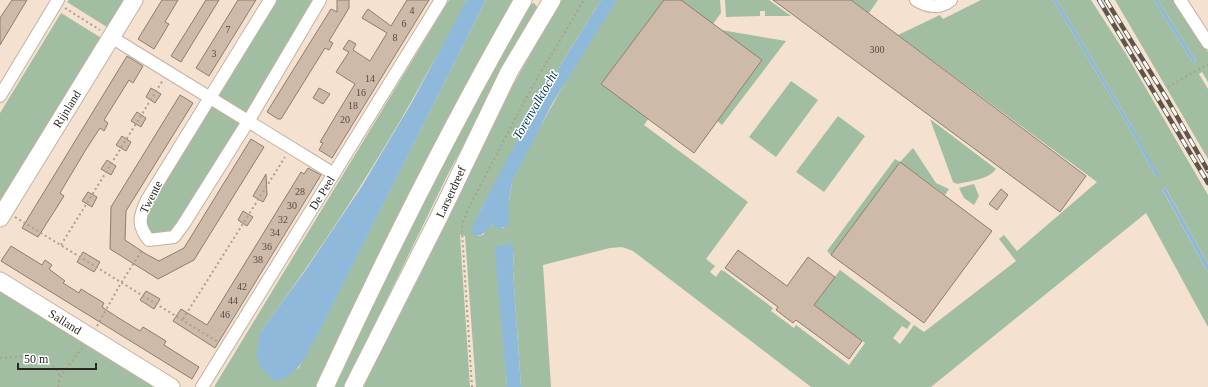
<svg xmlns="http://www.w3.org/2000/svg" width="1208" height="387" font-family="'Times New Roman',serif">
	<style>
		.green { fill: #a2bea2 }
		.water { fill: #8fb9da }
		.building { fill: #cdbaa9; stroke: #8f7d6d }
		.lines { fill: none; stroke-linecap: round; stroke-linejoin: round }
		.street-casing { stroke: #c4b2a1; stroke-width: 14 }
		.secondary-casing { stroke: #c4b2a1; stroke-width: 19 }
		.path { stroke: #ad9f91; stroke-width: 2; stroke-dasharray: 2 3; stroke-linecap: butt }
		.street { stroke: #fff; stroke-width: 12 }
		.secondary { stroke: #fff; stroke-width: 17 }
		.rail-casing { stroke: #5f554b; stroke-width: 4.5 }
		.rail { stroke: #fff; stroke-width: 3; stroke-dasharray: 9; stroke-linecap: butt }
		.labels { text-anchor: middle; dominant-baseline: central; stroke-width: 3; stroke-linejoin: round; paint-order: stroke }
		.number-label { font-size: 10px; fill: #564c42 }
		.street-label { font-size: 12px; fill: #2e2720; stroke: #fff }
		.water-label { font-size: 13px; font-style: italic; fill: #013858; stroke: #fff }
	</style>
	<rect width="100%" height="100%" fill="#f4e1cf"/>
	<path class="green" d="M69 0H127L110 29 67 2Z
		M277 0H316L247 113 218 96Z
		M449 0H467C455 27 439 52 425 77 376 166 321 250 261 331L298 369 319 331 486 0H514L474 71 320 387H214Z
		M562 0H601L555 74 477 217 478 236 483 235 487 228 493 224 503 228 505 227 512 182 532 141 579 58 617 0H664L601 84 648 119 644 125 748 202 706 259 715 266 710 272 716 277 721 270 724 271 773 308 771 311 794 328 796 325 849 365 865 343 817 308 808 304 816 302 840 270 911 323 907 329 902 326 893 338 900 344 914 325 924 332 1016 261 999 239 1004 235 1017 251 1097 182 898 35 940 15 943 19 981 0H1053L1126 122 1156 177 1158 175 1129 121 1057 0H1091L1126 54 1208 195V264L1168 192 1165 187 1162 189 1208 273V327L1146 213 931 387H811L633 251 622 247 610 248 543 265 551 387H521L513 271 514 248 504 244H502L499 277 507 387H476L465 236 460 235 470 387H360C425 257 487 124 562 0Z
		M681 0H720L721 13 713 24Z
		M725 0H769L791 16H765V11H760V16L726 17Z
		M851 0H878L869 13Z
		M1115 0H1154L1193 63 1196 61 1158 0H1175L1208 52V82L1202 72 1199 74 1208 89V159Z
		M534 3 538 8 449 172 344 387H332L451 148 529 5Z
		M61 13 103 39 0 207V113Z
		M721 30 786 41 722 125 717 121 762 60Z
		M791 81 818 100 776 157 749 137Z
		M212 106 241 124 174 232 158 238 146 231V213Z
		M838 116 865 136 824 192 796 172Z
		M930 119 996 169C988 180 969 181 957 184L953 182Z
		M913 148 936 183 949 189 945 195 900 162 831 255 827 251 895 159 900 162Z
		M974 184 979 196 974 205 964 198 959 188Z
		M0 290 163 387H0Z"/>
	<path class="water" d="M467 0H486L319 332C306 354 301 374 275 382L261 368 256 355 261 331 305 271 362 186 412 102Z
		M601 0H617L552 104 512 182 509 201V227L494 228 493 224C485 229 484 238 474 235L472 228 477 217 509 156 555 74Z
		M1053 0H1057L1129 121 1159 175 1156 177 1126 122Z
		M1154 0H1158L1196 61 1193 63Z
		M1165 187 1208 264V273L1165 194 1162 189Z
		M502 244 512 245 514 248 513 271 521 387H507L495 250 496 246H502Z"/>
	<path class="building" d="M12 0H27L0 45V18Z
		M162 0H178L165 22 169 24 154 49 138 39Z
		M206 0H219L181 62 171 56Z
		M238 0H256L209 76 196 68Z
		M337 0H349V8L329 41 333 43 329 50 325 48 281 119H278L267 112 331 9 337 12Z
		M407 0H429L332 158 319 150 323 143 320 142 355 84 336 72 349 52 343 49 349 40 356 44 353 50 370 61 387 33 362 18 365 13 368 9 391 26Z
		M664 0H681L762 60 694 153 601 84Z
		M773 0H851L1086 176 1060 212Z
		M127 56 143 66 133 83 129 80 104 120 108 123 104 131 100 128 85 151 60 193 64 196 38 237 22 228Z
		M151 88 161 94 155 103 146 97Z
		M319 88 330 94 323 104 313 98Z
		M180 95 193 103 126 211 125 240 146 254 159 261 184 248 251 139 264 147 194 260 158 279 110 249 111 207Z
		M137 112 146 118 141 127 131 121Z
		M122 136 131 142 126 151 116 145Z
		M107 160 116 166 111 175 101 169Z
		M900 162 992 231 924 323 831 255Z
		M308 168 321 175 215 348 173 321 181 309 207 325 301 172 304 174Z
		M266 174 267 195 263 202 253 196Z
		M1001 189 1008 195 997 210 989 204Z
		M88 192 97 197 92 207 82 201Z
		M243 211 253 217 247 226 238 220Z
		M11 246 42 265 45 260 52 265 49 269 65 281 63 283 79 293 81 289 104 303 102 307 117 317 140 331 143 327 166 341 164 345 199 367 192 379 1 261Z
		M738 250 787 286 808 257 835 277 814 305 862 341 849 359 796 320 793 323 776 310 778 307 725 268Z
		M83 252 100 262 94 272 77 262Z
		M146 291 160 299 154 309 140 300Z"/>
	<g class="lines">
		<g class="street-casing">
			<path id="street" d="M270 0 147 200C139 217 137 225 149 240L174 237 183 225 249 120 320 0
				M916 0C927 7 940 9 951 0
				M1180 0 1208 43
				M111 37 334 174
				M0 96 58 0
				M202 387 441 0"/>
		</g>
		<g class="secondary-casing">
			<path id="secondary" d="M0 218 134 0
				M0 281 171 387
				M325 387C386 255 451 126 523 0
				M353 387 439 217 509 72 552 0"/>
		</g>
		<path class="path" d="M65 8 100 30
			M1168 87 1208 64
			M15 217 218 342
			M61 245 163 80
			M183 319 285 157
			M97 326 121 283 143 249
			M0 358C11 358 21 356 31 356 42 356 58 367 60 377
			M58 387 60 377 82 348
			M472 387 462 232 463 222 469 207 532 87 584 0"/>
		<use href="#street" class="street"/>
		<use href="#secondary" class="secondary"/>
		<g class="rail-casing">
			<path id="rail" d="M1099 0 1208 183
				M1106 0 1167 99 1208 171"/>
		</g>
		<use href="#rail" class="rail"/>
	</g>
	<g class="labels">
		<g class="number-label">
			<text x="412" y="10">4</text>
			<text x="404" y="23">6</text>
			<text x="228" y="29">7</text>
			<text x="395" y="37">8</text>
			<text x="877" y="49">300</text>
			<text x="214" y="53">3</text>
			<text x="370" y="78">14</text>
			<text x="361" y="92">16</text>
			<text x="353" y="105">18</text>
			<text x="345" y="119">20</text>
			<text x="300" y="191">28</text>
			<text x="292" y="205">30</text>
			<text x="283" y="219">32</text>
			<text x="275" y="232">34</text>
			<text x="267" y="246">36</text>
			<text x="258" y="259">38</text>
			<text x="242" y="286">42</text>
			<text x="233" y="300">44</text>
			<text x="225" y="314">46</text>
		</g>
		<g class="street-label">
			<text transform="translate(67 109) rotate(-58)">Rijnland</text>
			<text transform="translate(451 192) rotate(-65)">Larserdreef</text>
			<text transform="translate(322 193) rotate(-58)">De Peel</text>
			<text transform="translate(151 197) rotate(-63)">Twente</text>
			<text transform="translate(65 322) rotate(32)">Salland</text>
		</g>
		<g class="water-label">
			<text transform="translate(535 105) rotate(-60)">Torenvalktocht</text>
		</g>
	</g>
	<path d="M18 363v6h78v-6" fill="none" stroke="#2e2720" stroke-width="2"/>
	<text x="24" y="363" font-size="12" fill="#2e2720" stroke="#ffffff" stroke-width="3" paint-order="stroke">50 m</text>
</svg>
